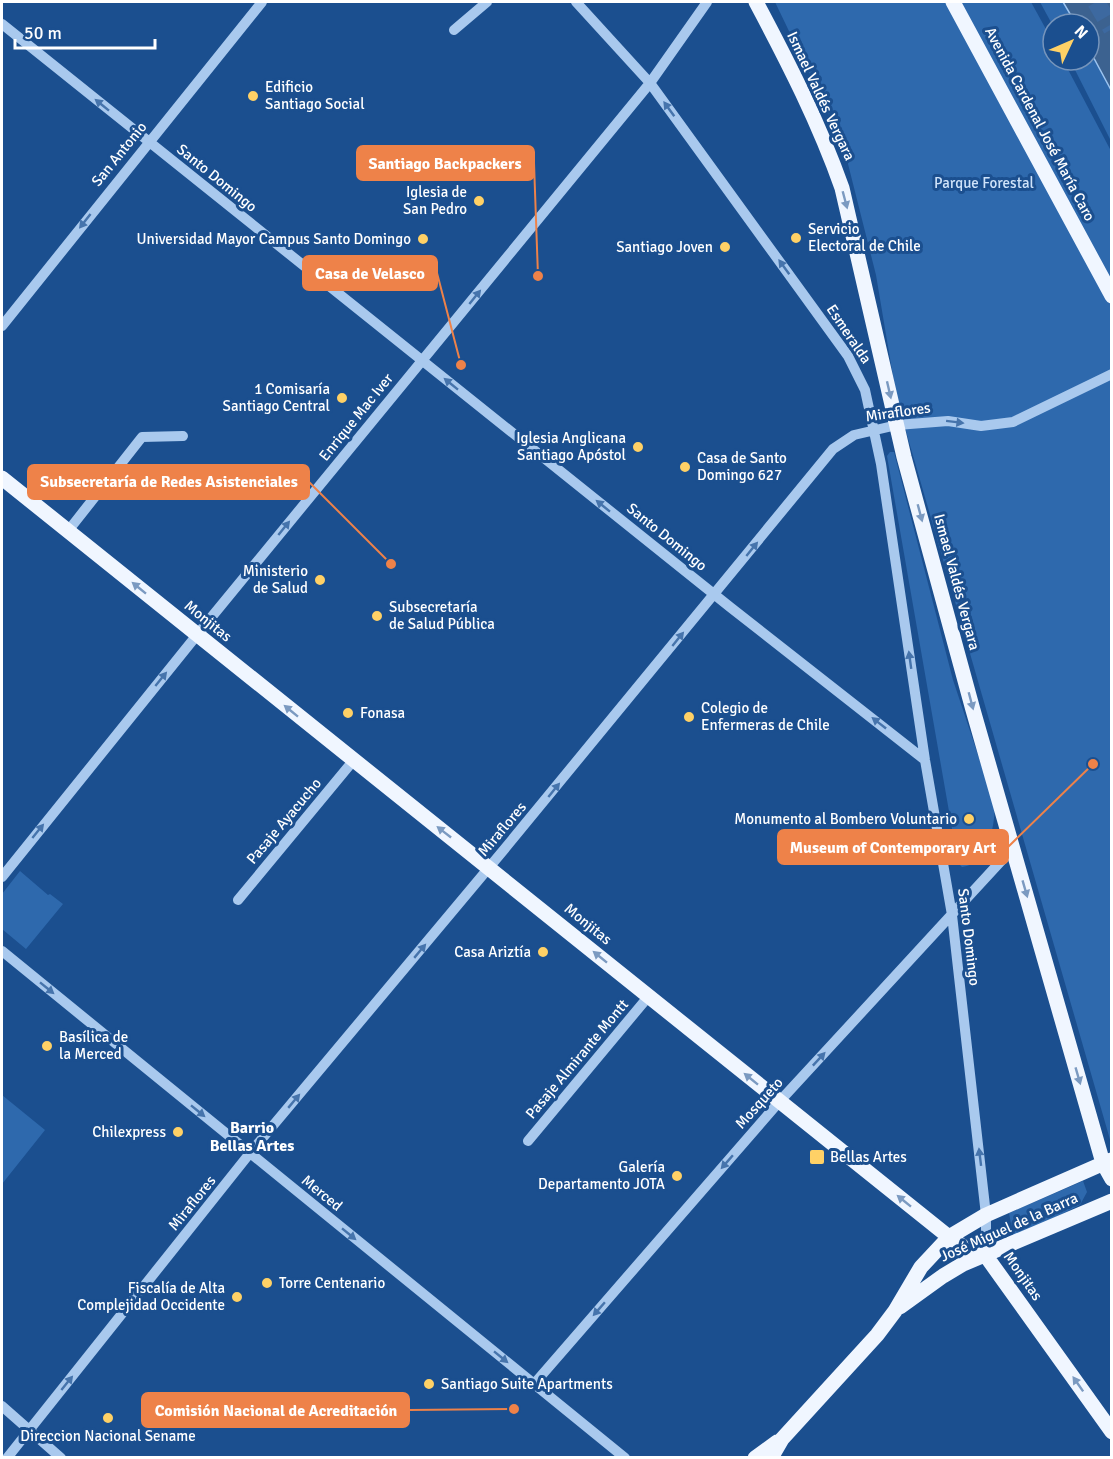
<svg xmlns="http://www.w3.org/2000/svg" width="1113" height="1459" font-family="Signika,sans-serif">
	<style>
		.green { fill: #2e69ad }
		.water { fill: #3c6290; stroke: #9cc4f0; stroke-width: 1.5 }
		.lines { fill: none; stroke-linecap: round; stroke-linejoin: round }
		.highway-tunnel { stroke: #3d69a0; stroke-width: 18; stroke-dasharray: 18 9; stroke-linecap: butt }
		.minor { stroke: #a9c9ee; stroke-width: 10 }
		.major { stroke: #f0f6ff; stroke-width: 15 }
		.oneway { fill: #4674ac }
		.oneway2 { fill: #7b9ac1 }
		.poi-dot { fill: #ffd166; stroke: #1b4f8f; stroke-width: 2 }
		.labels { text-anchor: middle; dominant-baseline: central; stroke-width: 6; stroke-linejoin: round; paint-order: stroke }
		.poi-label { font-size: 15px; fill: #fff; stroke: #1b4f8f; text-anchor: end }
		.street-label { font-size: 15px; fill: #fff; stroke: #1b4f8f }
		.park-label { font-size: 15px; fill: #cfe3fa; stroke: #1b4f8f }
		.neighbourhood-label { font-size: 16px; font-weight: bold; fill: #fff; stroke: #1b4f8f }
		.leader { fill: none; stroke: #ee8249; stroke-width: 2 }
		.callout-dot { fill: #ee8249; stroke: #1b4f8f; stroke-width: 2 }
		.callout { fill: #ee8249; stroke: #ee8249; stroke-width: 2 }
		.callout-label { font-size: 16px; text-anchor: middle; font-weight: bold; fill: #fff }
	</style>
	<rect width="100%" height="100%" fill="#1b4f8f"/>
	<path class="green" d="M775 2H1031L1053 42V60H1063L1111 151V1143L897 400 876 275 847 160 825 106Z
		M1040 2H1111V141L1070 60H1089V24H1053V26Z
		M890 452H894L953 680 995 806C994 827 989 864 962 867L958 863 887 456Z
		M20 871 48 895 50 894 63 904 26 949 2 929V894Z
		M2 1095 45 1130 2 1184Z
		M1083 1181 1087 1192 1080 1205 1017 1236 1013 1235 1009 1213Z"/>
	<path class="water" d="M1063 2H1111V90L1089 49V24H1076Z"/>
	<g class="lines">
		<path class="highway-tunnel" d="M1096 2 1112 29"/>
		<path class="minor" d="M576 2 650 83 848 356 865 390 881 464 925 760 952 915 986 1215V1256
			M2 24 730 607 925 760
			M454 30 487 2
			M2 326 262 2
			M68 531 142 437 183 436
			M2 877 205 625 650 83 707 2
			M238 900 353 761
			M2 951 625 1458
			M528 1141 648 997
			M534 1384 779 1102 1013 848
			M2 1406 61 1458
			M7 1458 250 1153 502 852 833 449 854 435 897 425 948 421 981 426 1013 422 1112 374"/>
		<path class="major" d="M756 2C788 62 819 123 842 188L904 457 973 710 1103 1163 1112 1179
			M953 2 1112 296
			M2 478 949 1237 965 1248 986 1256 1112 1432
			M900 1307 943 1276 963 1264 1112 1201
			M755 1458 777 1442
			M771 1458 782 1439 877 1335 895 1311 921 1267 949 1237 986 1215 1111 1160"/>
	</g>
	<defs><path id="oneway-solid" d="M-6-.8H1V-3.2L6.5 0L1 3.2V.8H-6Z" transform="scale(1.5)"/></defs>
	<g class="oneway">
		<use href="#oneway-solid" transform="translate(102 105) rotate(-141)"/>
		<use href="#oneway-solid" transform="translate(669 109) rotate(-126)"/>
		<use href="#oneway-solid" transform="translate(85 221) rotate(128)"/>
		<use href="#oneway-solid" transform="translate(784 267) rotate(-126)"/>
		<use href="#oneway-solid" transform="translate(475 297) rotate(-51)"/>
		<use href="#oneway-solid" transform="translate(451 384) rotate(-141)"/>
		<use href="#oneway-solid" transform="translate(955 422) rotate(7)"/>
		<use href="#oneway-solid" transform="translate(603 506) rotate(-141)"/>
		<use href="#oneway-solid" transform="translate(284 528) rotate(-51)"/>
		<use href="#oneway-solid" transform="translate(752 549) rotate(-51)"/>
		<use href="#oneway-solid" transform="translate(678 639) rotate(-51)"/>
		<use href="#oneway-solid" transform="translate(910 660) rotate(-98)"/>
		<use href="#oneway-solid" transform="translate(161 679) rotate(-51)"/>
		<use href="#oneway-solid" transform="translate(879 723) rotate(-142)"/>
		<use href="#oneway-solid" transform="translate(554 790) rotate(-51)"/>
		<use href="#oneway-solid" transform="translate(38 831) rotate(-51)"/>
		<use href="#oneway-solid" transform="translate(420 951) rotate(-50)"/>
		<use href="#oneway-solid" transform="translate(47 988) rotate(39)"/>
		<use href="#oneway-solid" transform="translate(819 1059) rotate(-47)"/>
		<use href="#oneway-solid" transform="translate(294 1101) rotate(-50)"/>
		<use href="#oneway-solid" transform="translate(198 1111) rotate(39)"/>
		<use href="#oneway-solid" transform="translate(980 1157) rotate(-97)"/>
		<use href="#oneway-solid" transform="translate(727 1162) rotate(131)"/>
		<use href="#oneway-solid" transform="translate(349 1234) rotate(39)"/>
		<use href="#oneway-solid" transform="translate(599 1309) rotate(131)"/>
		<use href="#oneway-solid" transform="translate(501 1357) rotate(39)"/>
		<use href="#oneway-solid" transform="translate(67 1383) rotate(-51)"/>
	</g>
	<g class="oneway2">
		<use href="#oneway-solid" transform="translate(845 200) rotate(75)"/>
		<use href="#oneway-solid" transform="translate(889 390) rotate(77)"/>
		<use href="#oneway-solid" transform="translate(920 513) rotate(75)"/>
		<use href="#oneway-solid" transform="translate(139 588) rotate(-141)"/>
		<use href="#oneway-solid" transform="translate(971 701) rotate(75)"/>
		<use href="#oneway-solid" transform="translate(291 711) rotate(-141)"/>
		<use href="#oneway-solid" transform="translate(444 832) rotate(-142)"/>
		<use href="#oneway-solid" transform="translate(1025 889) rotate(74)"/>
		<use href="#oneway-solid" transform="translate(600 957) rotate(-141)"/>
		<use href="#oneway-solid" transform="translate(1078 1076) rotate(74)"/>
		<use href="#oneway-solid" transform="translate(751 1079) rotate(-141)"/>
		<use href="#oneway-solid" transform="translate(904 1201) rotate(-141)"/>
		<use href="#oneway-solid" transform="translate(1078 1384) rotate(-125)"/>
	</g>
	<g class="poi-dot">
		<circle cx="253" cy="96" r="6"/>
		<circle cx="479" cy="201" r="6"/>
		<circle cx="796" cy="238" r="6"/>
		<circle cx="423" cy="239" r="6"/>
		<circle cx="725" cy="247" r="6"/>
		<circle cx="342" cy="398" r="6"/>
		<circle cx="638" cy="447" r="6"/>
		<circle cx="685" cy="467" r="6"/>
		<circle cx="320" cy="580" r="6"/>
		<circle cx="377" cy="616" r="6"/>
		<circle cx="348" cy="713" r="6"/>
		<circle cx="689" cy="717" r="6"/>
		<circle cx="969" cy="819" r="6"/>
		<circle cx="543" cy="952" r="6"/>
		<circle cx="47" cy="1046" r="6"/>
		<circle cx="178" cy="1132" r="6"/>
		<rect x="809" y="1149" width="16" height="16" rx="3"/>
		<circle cx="677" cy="1176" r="6"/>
		<circle cx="267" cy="1283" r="6"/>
		<circle cx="237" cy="1297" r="6"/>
		<circle cx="429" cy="1384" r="6"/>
		<circle cx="108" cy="1418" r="6"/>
	</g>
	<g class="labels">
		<g class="poi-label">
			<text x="265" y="87" text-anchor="start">Edificio<tspan x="265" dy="17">Santiago Social</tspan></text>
			<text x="467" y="192">Iglesia de<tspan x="467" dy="17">San Pedro</tspan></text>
			<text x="808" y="229" text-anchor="start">Servicio<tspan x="808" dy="17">Electoral de Chile</tspan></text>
			<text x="411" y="239">Universidad Mayor Campus Santo Domingo</text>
			<text x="713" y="247">Santiago Joven</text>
			<text x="330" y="389">1 Comisaría<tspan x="330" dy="17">Santiago Central</tspan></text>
			<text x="626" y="438">Iglesia Anglicana<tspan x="626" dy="17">Santiago Apóstol</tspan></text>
			<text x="697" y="458" text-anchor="start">Casa de Santo<tspan x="697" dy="17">Domingo 627</tspan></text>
			<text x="308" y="571">Ministerio<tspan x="308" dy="17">de Salud</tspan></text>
			<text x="389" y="607" text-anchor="start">Subsecretaría<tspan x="389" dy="17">de Salud Pública</tspan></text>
			<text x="701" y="708" text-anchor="start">Colegio de<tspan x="701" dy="17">Enfermeras de Chile</tspan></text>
			<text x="360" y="713" text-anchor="start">Fonasa</text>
			<text x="957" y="819">Monumento al Bombero Voluntario</text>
			<text x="531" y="952">Casa Ariztía</text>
			<text x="59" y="1037" text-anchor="start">Basílica de<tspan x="59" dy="17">la Merced</tspan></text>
			<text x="166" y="1132">Chilexpress</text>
			<text x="830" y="1157" text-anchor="start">Bellas Artes</text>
			<text x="665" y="1167">Galería<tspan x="665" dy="17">Departamento JOTA</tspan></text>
			<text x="279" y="1283" text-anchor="start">Torre Centenario</text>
			<text x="225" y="1288">Fiscalía de Alta<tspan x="225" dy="17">Complejidad Occidente</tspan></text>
			<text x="441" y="1384" text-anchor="start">Santiago Suite Apartments</text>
			<text x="108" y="1436" text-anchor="middle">Direccion Nacional Sename</text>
		</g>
		<g class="street-label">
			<text transform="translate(821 96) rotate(65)">Ismael Valdés Vergara</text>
			<text transform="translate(1040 124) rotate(62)">Avenida Cardenal José María Caro</text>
			<text transform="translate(119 154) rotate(-51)">San Antonio</text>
			<text transform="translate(217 178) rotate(39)">Santo Domingo</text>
			<text transform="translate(849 334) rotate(56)">Esmeralda</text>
			<text transform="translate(898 412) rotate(-8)">Miraflores</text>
			<text transform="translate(356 417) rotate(-51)">Enrique Mac Iver</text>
			<text transform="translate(667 537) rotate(39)">Santo Domingo</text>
			<text transform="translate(957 582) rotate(75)">Ismael Valdés Vergara</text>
			<text transform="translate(208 621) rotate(39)">Monjitas</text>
			<text transform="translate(284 821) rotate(-50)">Pasaje Ayacucho</text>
			<text transform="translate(502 829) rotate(-50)">Miraflores</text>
			<text transform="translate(588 924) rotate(39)">Monjitas</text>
			<text transform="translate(969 937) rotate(83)">Santo Domingo</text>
			<text transform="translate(577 1059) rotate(-50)">Pasaje Almirante Montt</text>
			<text transform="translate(759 1103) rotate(-48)">Mosqueto</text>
			<text transform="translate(322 1193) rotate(39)">Merced</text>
			<text transform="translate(192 1203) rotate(-51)">Miraflores</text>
			<text transform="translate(1009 1227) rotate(-24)">José Miguel de la Barra</text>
			<text transform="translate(1023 1276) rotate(55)">Monjitas</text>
		</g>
		<g class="park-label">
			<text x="984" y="183">Parque Forestal</text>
		</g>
		<g class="neighbourhood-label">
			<text x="252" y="1128">Barrio<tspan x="252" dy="18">Bellas Artes</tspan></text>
		</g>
	</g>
	<path class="leader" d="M538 276L534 163M461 365L437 273M391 564L309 482M1093 764L1008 847M514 1409L409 1410"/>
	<g class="callout-dot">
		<circle cx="538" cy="276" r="6"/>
		<circle cx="461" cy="365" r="6"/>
		<circle cx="391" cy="564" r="6"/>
		<circle cx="1093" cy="764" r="6"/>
		<circle cx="514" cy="1409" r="6"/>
	</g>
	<g class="callout">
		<rect x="357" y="146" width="177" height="34" rx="6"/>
		<rect x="303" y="256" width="134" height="34" rx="6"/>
		<rect x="28" y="465" width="281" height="34" rx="6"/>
		<rect x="778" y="830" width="230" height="34" rx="6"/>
		<rect x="142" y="1393" width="267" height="34" rx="6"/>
	</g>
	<g class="callout-label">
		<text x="445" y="169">Santiago Backpackers</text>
		<text x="370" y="279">Casa de Velasco</text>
		<text x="169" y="487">Subsecretaría de Redes Asistenciales</text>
		<text x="893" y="853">Museum of Contemporary Art</text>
		<text x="276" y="1416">Comisión Nacional de Acreditación</text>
	</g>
	<rect width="1113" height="1459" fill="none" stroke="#ffffff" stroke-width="6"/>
	<g transform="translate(1071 42) rotate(46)"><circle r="28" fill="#1b4f8f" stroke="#7695bc" stroke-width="1.5"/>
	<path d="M0-4.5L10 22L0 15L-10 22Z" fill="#ffd166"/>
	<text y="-9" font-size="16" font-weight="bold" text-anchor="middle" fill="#ffffff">N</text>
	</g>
	<path d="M15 39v9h140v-9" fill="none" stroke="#ffffff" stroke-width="3"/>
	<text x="24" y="39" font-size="18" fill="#ffffff" stroke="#1b4f8f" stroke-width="4.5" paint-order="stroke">50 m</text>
</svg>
